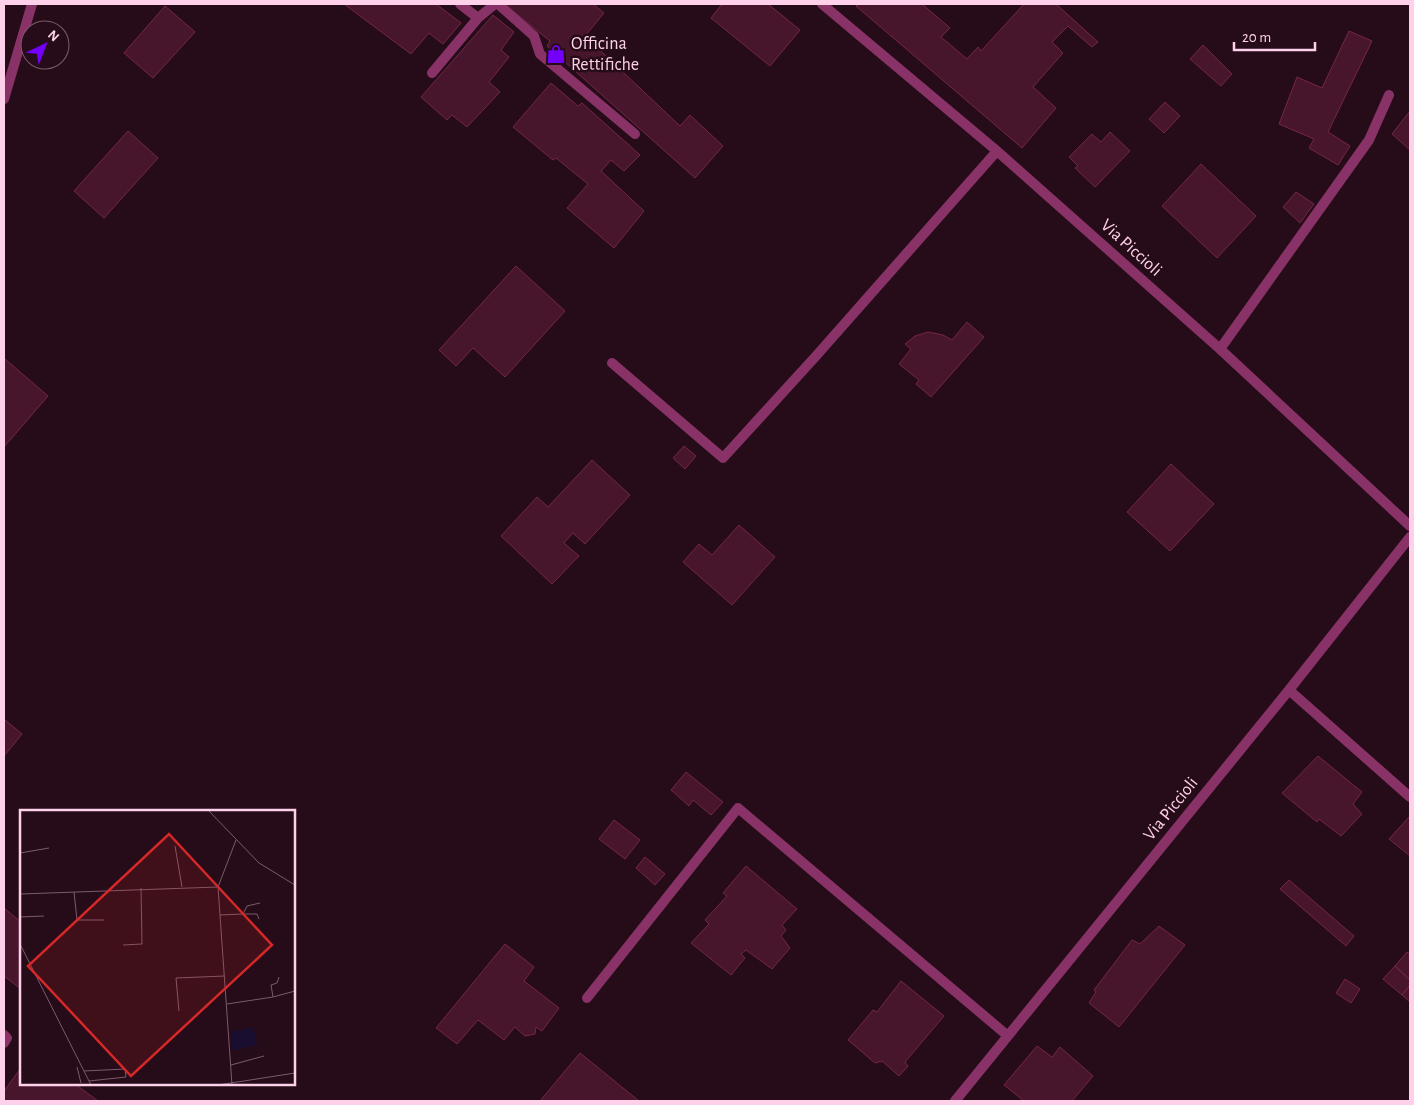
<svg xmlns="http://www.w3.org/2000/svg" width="1414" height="1105" font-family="'Alegreya Sans',sans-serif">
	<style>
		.building { fill: #48162c; stroke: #762549 }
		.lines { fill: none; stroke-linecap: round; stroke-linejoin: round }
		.lane { stroke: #893267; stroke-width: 10 }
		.street { stroke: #893267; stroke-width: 10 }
		.labels { text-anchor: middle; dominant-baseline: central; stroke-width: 5; stroke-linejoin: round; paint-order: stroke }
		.poi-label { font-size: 18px; fill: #ffd0e9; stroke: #250c18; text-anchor: start }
		.street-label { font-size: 18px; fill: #ffd0e9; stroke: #250c18 }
		.inset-road { fill: none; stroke: #7c5a6c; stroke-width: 1 }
		.view { fill: #d62828; fill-opacity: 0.15; stroke: #d62828; stroke-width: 2.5 }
		.inset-edge { fill: none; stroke: #ffd0e9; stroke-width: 2.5 }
	</style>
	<rect width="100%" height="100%" fill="#250c18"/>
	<path class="building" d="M344 4H436L461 23 443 44 429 33 411 54Z
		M504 4H593L604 13 585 36 680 126 690 115 723 146 695 178 547 46 550 41Z
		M722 4H768L800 30 770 66 711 18Z
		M859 4H922L950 28 941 37 967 59 978 47 981 51 1024 4H1056L1098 42 1092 47 1068 26 1052 42 1063 53 1033 87 1056 108 1022 148 856 6Z
		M165 6 195 32 153 78 124 53Z
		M493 15 514 32 501 50 509 57 489 82 500 92 467 127 452 115 447 120 421 97Z
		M1349 31 1372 41 1328 132 1350 146 1338 165 1309 148 1314 139 1279 124 1297 77 1322 88Z
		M1203 45 1232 74 1221 86 1190 59Z
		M551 83 578 106 582 103 640 155 624 171 611 160 601 171 644 211 614 248 567 208 588 184 556 158 553 160 513 127Z
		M1165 102 1180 116 1164 133 1149 119Z
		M1410 111V150L1392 134Z
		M128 131 158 158 104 218 74 191Z
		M1110 132 1130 151 1095 187 1075 168 1078 166 1069 157 1092 134 1101 142Z
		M1201 164 1256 216 1217 258 1162 206Z
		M1296 192 1314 204 1300 223 1283 207Z
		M516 266 565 311 505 377 473 348 456 366 439 350Z
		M967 322 984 337 931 397 916 384 919 380 899 364 911 349 905 344 915 336 928 332 943 335 952 340Z
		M5 359 48 396 4 447V361Z
		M684 446 696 456 685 469 673 458Z
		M592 460 630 495 585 544 573 533 564 543 579 556 552 584 501 536 537 497 548 507Z
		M1171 464 1214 504 1170 551 1127 512Z
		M739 525 775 557 732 605 683 562 699 544 712 555Z
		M4 719 22 734 4 756Z
		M1318 756 1362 792 1353 804 1362 814 1341 836 1319 819 1317 822 1282 793Z
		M686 772 723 802 711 815 693 800 689 806 671 790Z
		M1410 816V856L1389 839Z
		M614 820 640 840 625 859 599 839Z
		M645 857 665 874 655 885 636 868Z
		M746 866 797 909 782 925 786 930 781 936 790 948 772 969 746 950 741 954 745 958 731 975 691 943 709 924 705 920 727 896 723 893Z
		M1289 880 1354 936 1346 946 1280 889Z
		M4 908 21 922V989L4 976Z
		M1159 926 1185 945 1119 1027 1089 1003 1096 992 1094 990 1132 940 1140 944Z
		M505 944 534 967 524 981 559 1008 542 1031 536 1027 535 1034 525 1036 515 1027 504 1040 478 1020 457 1044 436 1028Z
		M1407 952 1410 954V980L1395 966Z
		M1395 966 1410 980V985L1402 995 1383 979Z
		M1345 979 1360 989 1351 1003 1336 993Z
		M901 981 944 1016 905 1062 908 1066 899 1076 882 1061 875 1063 848 1040 873 1010 877 1012Z
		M1410 985V1002L1402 995Z
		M1037 1046 1052 1057 1060 1047 1093 1076 1072 1101H1024L1004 1085Z
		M580 1053 639 1101H540Z
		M21 1068V1084H75L98 1101H4V1091Z"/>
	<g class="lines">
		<path class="lane" d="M4 1035 7 1038 4 1043"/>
		<path class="street" d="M460 4 478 18
			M498 4 534 36 540 54 635 134
			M822 4 997 151 1220 349 1410 526
			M432 73 478 18 495 4
			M4 99 32 4
			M1220 349 1369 140 1389 95
			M612 363 723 458 816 356 997 151
			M1289 690 1410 797
			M587 998 738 808 1008 1036
			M955 1101 1289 690 1410 537"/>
	</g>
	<defs>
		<g id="shop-bare" transform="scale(1.5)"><path d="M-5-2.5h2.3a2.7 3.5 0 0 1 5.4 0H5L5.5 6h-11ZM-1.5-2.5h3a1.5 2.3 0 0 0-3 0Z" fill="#7300fb" stroke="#250c18" stroke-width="2.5" paint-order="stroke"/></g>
	</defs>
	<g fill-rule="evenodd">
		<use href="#shop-bare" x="556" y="54"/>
	</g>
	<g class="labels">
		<g class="poi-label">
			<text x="571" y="44">Officina<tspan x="571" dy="21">Rettifiche</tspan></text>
		</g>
		<g class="street-label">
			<text transform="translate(1131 248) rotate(42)">Via Piccioli</text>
			<text transform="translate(1171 809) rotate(-51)">Via Piccioli</text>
		</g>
	</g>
	<g transform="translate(20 810)">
		<rect width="275" height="275" fill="#250c18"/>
		<path d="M233 217 237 235 212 241 211 222Z" fill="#190e30"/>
		<path class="inset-road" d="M188 0 239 53 275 75M155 36 162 77M0 43 29 38M198 77 216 30M54 82 57 110H84M0 84 198 77 212 275M223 104H237L239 109M200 105 223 104 227 96 240 93M0 107 24 106M0 134 71 275M103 135 122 134 121 78M253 187 275 181M207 194 253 187 251 175 257 173 259 167M159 201 156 168 205 166M211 255 244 246M57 257 61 273M64 261 105 259 106 267 69 271M198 275 275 263"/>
		<path class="view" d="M149 24 252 135 111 266 8 156Z"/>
		<rect width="275" height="275" class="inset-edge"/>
	</g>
	<rect width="1414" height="1105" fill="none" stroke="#ffd0e9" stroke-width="10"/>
	<g transform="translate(45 45) rotate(43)"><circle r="24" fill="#250c18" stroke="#7c5a6c"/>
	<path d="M0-4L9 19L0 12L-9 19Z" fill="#7300fb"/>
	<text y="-8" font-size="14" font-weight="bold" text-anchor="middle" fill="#ffd0e9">N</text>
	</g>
	<path d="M1234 42v8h81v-8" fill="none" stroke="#ffd0e9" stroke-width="2.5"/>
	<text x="1242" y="42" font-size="15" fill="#ffd0e9" stroke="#250c18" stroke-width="4" paint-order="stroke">20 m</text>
</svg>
